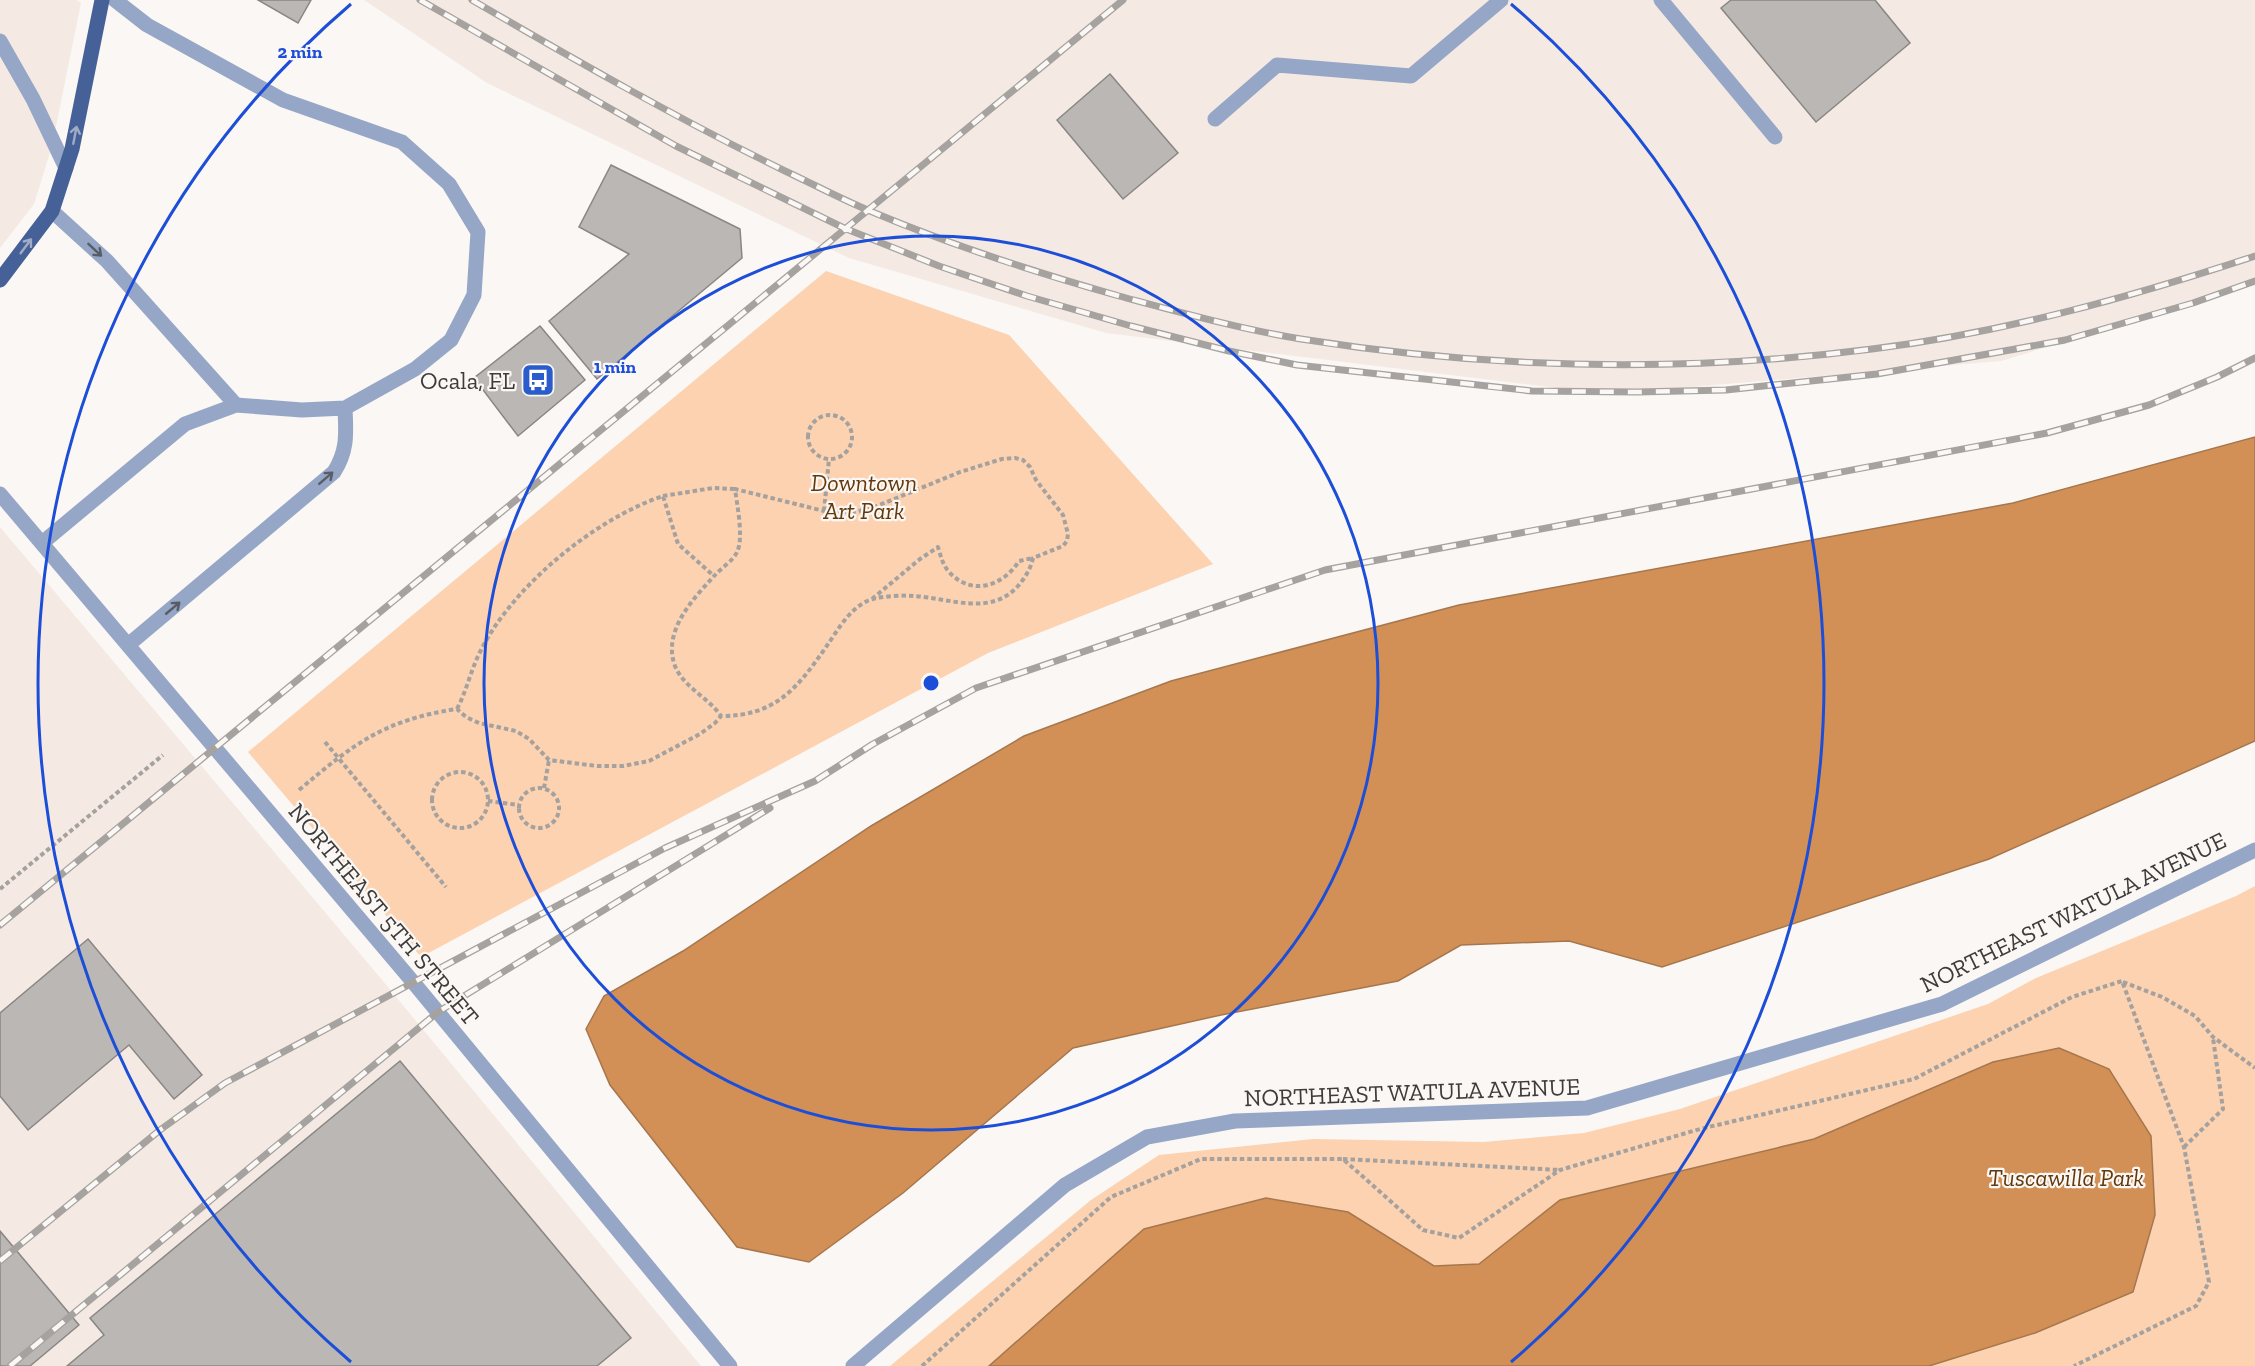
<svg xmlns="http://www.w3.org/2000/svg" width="2255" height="1366" font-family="'Zilla Slab',serif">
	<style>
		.built { fill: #f4eae3 }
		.green { fill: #fcd2b0 }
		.water { fill: #d29056; stroke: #a6774e; stroke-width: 1.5 }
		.building { fill: #bab7b4; stroke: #898683; stroke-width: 1.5 }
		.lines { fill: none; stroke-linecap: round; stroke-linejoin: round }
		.path { stroke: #a4a19f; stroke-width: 4; stroke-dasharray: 4.5 3; stroke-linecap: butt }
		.minor { stroke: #96a6c6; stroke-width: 15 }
		.major { stroke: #466198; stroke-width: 15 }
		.rail-casing { stroke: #a5a2a0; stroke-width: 7 }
		.rail { stroke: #faf7f4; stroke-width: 4.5; stroke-dasharray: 14; stroke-linecap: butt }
		.oneway { stroke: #a0acc6 }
		.oneway2 { stroke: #585c65 }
		.ring { fill: none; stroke: #1d4ed8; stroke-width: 3 }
		.labels { text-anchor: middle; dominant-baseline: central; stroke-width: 4.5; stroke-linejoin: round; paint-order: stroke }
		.poi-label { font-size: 24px; fill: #3e3c3b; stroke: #faf7f4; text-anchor: end }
		.park-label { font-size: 24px; font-style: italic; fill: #64380a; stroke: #faf7f4 }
		.street-label { font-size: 24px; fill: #3e3c3b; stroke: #faf7f4 }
		.centre { fill: #1d4ed8; stroke: #faf7f4; stroke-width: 3 }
		.ring-label { font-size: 18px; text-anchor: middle; font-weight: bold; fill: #1d4ed8; stroke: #faf7f4; stroke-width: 4.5; stroke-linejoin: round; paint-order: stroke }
	</style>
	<rect width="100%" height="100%" fill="#faf7f4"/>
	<path class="built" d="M0 0H77L81 3 52 146 34 204 0 248Z
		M364 0H2255V284L2001 361 1607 394 1106 333 849 258 487 83Z
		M0 527 383 981 701 1366H0Z"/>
	<path class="green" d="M826 271 1009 335 1213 564 988 653 421 957 248 752Z
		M2255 886V1366H890L1091 1200 1159 1155 1313 1139 1484 1142 1584 1133 1680 1109 1988 1004 2036 978 2236 896Z"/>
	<path class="water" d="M2255 437V741L1989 859 1662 967 1569 941 1461 945 1398 981 1221 1015 1073 1048 903 1193 809 1262 737 1247 610 1085 586 1029 604 996 683 951 871 826 1024 736 1171 681 1459 605 2013 503Z
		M2059 1048 2109 1069 2151 1136 2155 1215 2133 1292 2035 1333 1929 1366H989L1144 1229 1266 1198 1348 1212 1434 1266 1479 1264 1560 1200 1814 1139 1993 1062Z"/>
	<path class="building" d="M258 0H311L298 23Z
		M1731 0H1875L1910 43 1816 122 1721 8Z
		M1110 74 1178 153 1123 199 1057 120Z
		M611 165 740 229 742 258 597 379 549 321 629 254 579 227Z
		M540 326 585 380 518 436 474 378Z
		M88 939 202 1075 174 1099 129 1045 28 1130 0 1096V1013Z
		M400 1061 631 1338 597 1366H67L104 1335 90 1318Z
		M0 1231 79 1325 30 1366H0Z"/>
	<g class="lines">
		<path class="path" d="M808 437a22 22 0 1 1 44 0a22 22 0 1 1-44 0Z
			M663 496 713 488 735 489
			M824 511 829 459
			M872 599 920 559 938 547C941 557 943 566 950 573 973 597 1004 585 1019 561L1033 558
			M457 709C467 690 471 669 481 650 514 585 595 519 663 496L678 544 714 576
			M325 742 446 887
			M432 800a28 28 0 1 1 56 0a28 28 0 1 1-56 0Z
			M544 788 549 760
			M519 808a20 20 0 1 1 40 0a20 20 0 1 1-40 0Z
			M299 790C354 744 383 720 457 709L466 717 479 723 516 731 529 739 549 760 597 766H623L649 761 700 734 715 723 721 716C775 716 797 689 826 647 838 630 851 605 873 599 886 596 901 595 914 596 950 598 990 617 1018 586 1025 578 1031 568 1033 558L1063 546 1067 541 1068 534 1063 515 1036 480 1030 467 1023 460 1015 458 1002 459 960 472 877 506 856 512 824 511 735 489C737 504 744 539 737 552 733 561 721 568 715 575 693 599 662 631 675 666 684 688 708 697 721 716
			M488 801 519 805
			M0 889 163 755
			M2123 982 2162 997 2195 1016 2213 1037 2255 1068
			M2184 1147 2223 1109 2213 1038
			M1343 1159 1560 1170
			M922 1366 1111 1197 1201 1159H1343L1423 1230 1459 1238 1560 1170 1700 1129 1914 1079 2072 997 2122 981 2184 1147 2209 1282 2196 1306 2074 1366"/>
		<path class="minor" d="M1661 0 1775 137
			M0 41 33 99 66 168
			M1215 119 1277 65 1411 76 1501 0
			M52 211 107 261 236 405
			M0 494 413 982 730 1366
			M42 543 185 424 236 405 302 410 345 408 415 369 451 340 474 295 478 232 449 184 402 142 283 100 147 25 115 0
			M128 645 334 472C348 450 346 433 345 408
			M853 1366 1065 1185 1147 1137 1235 1121 1587 1108 1942 1004 2255 850"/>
		<path class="major" d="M0 280 52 211 72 149 102 0"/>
		<g class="rail-casing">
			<path id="rail" d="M420 0 676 146 844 228 939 266 1027 296 1131 326 1229 351 1297 365 1532 391 1637 392 1726 390 1877 374 2065 340 2193 303 2255 281
				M472 0C575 60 678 119 785 171 813 184 841 199 870 211 951 245 1034 272 1119 296 1179 312 1240 329 1301 339 1490 369 1683 373 1872 349 2002 333 2131 297 2255 256
				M0 925 1123 0
				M0 1261 160 1130 225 1083 665 848 815 781 873 744 976 688 1325 570 2047 433 2149 405 2217 377 2255 358
				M10 1366 438 1012 770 808"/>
		</g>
		<use href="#rail" class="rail"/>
	</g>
	<defs><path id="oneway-shaft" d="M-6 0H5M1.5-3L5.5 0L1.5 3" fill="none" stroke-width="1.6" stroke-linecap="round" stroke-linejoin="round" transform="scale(1.5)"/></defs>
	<g class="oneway">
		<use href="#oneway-shaft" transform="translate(75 135) rotate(-79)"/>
		<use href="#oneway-shaft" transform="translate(26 246) rotate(-53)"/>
	</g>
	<g class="oneway2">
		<use href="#oneway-shaft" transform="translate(95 250) rotate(43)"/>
		<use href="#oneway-shaft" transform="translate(326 478) rotate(-41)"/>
		<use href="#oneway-shaft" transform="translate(173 608) rotate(-40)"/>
	</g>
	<g class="ring">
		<circle cx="931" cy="683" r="447"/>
		<path d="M351 1362A893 893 0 0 1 351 4M1511 4A893 893 0 0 1 1511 1362"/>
	</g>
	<defs>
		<g id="bus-square" transform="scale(1.725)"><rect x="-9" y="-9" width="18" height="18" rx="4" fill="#2b5ccb" stroke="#faf7f4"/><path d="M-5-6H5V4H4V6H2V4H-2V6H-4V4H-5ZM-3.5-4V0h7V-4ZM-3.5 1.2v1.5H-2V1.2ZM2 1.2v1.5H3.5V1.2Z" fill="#fff"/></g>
	</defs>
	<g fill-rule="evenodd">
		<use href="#bus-square" x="538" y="380"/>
	</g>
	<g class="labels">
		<g class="poi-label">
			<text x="515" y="380">Ocala, FL</text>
		</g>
		<g class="park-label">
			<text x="864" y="482">Downtown<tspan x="864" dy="28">Art Park</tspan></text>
			<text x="2066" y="1177">Tuscawilla Park</text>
		</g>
		<g class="street-label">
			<text transform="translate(2073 912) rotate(-26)">NORTHEAST WATULA AVENUE</text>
			<text transform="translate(384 914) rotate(50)">NORTHEAST 5TH STREET</text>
			<text transform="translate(1412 1092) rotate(-2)">NORTHEAST WATULA AVENUE</text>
		</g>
	</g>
	<circle cx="931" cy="683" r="9" class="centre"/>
	<g class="ring-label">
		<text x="300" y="58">2 min</text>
		<text x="615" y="373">1 min</text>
	</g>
</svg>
